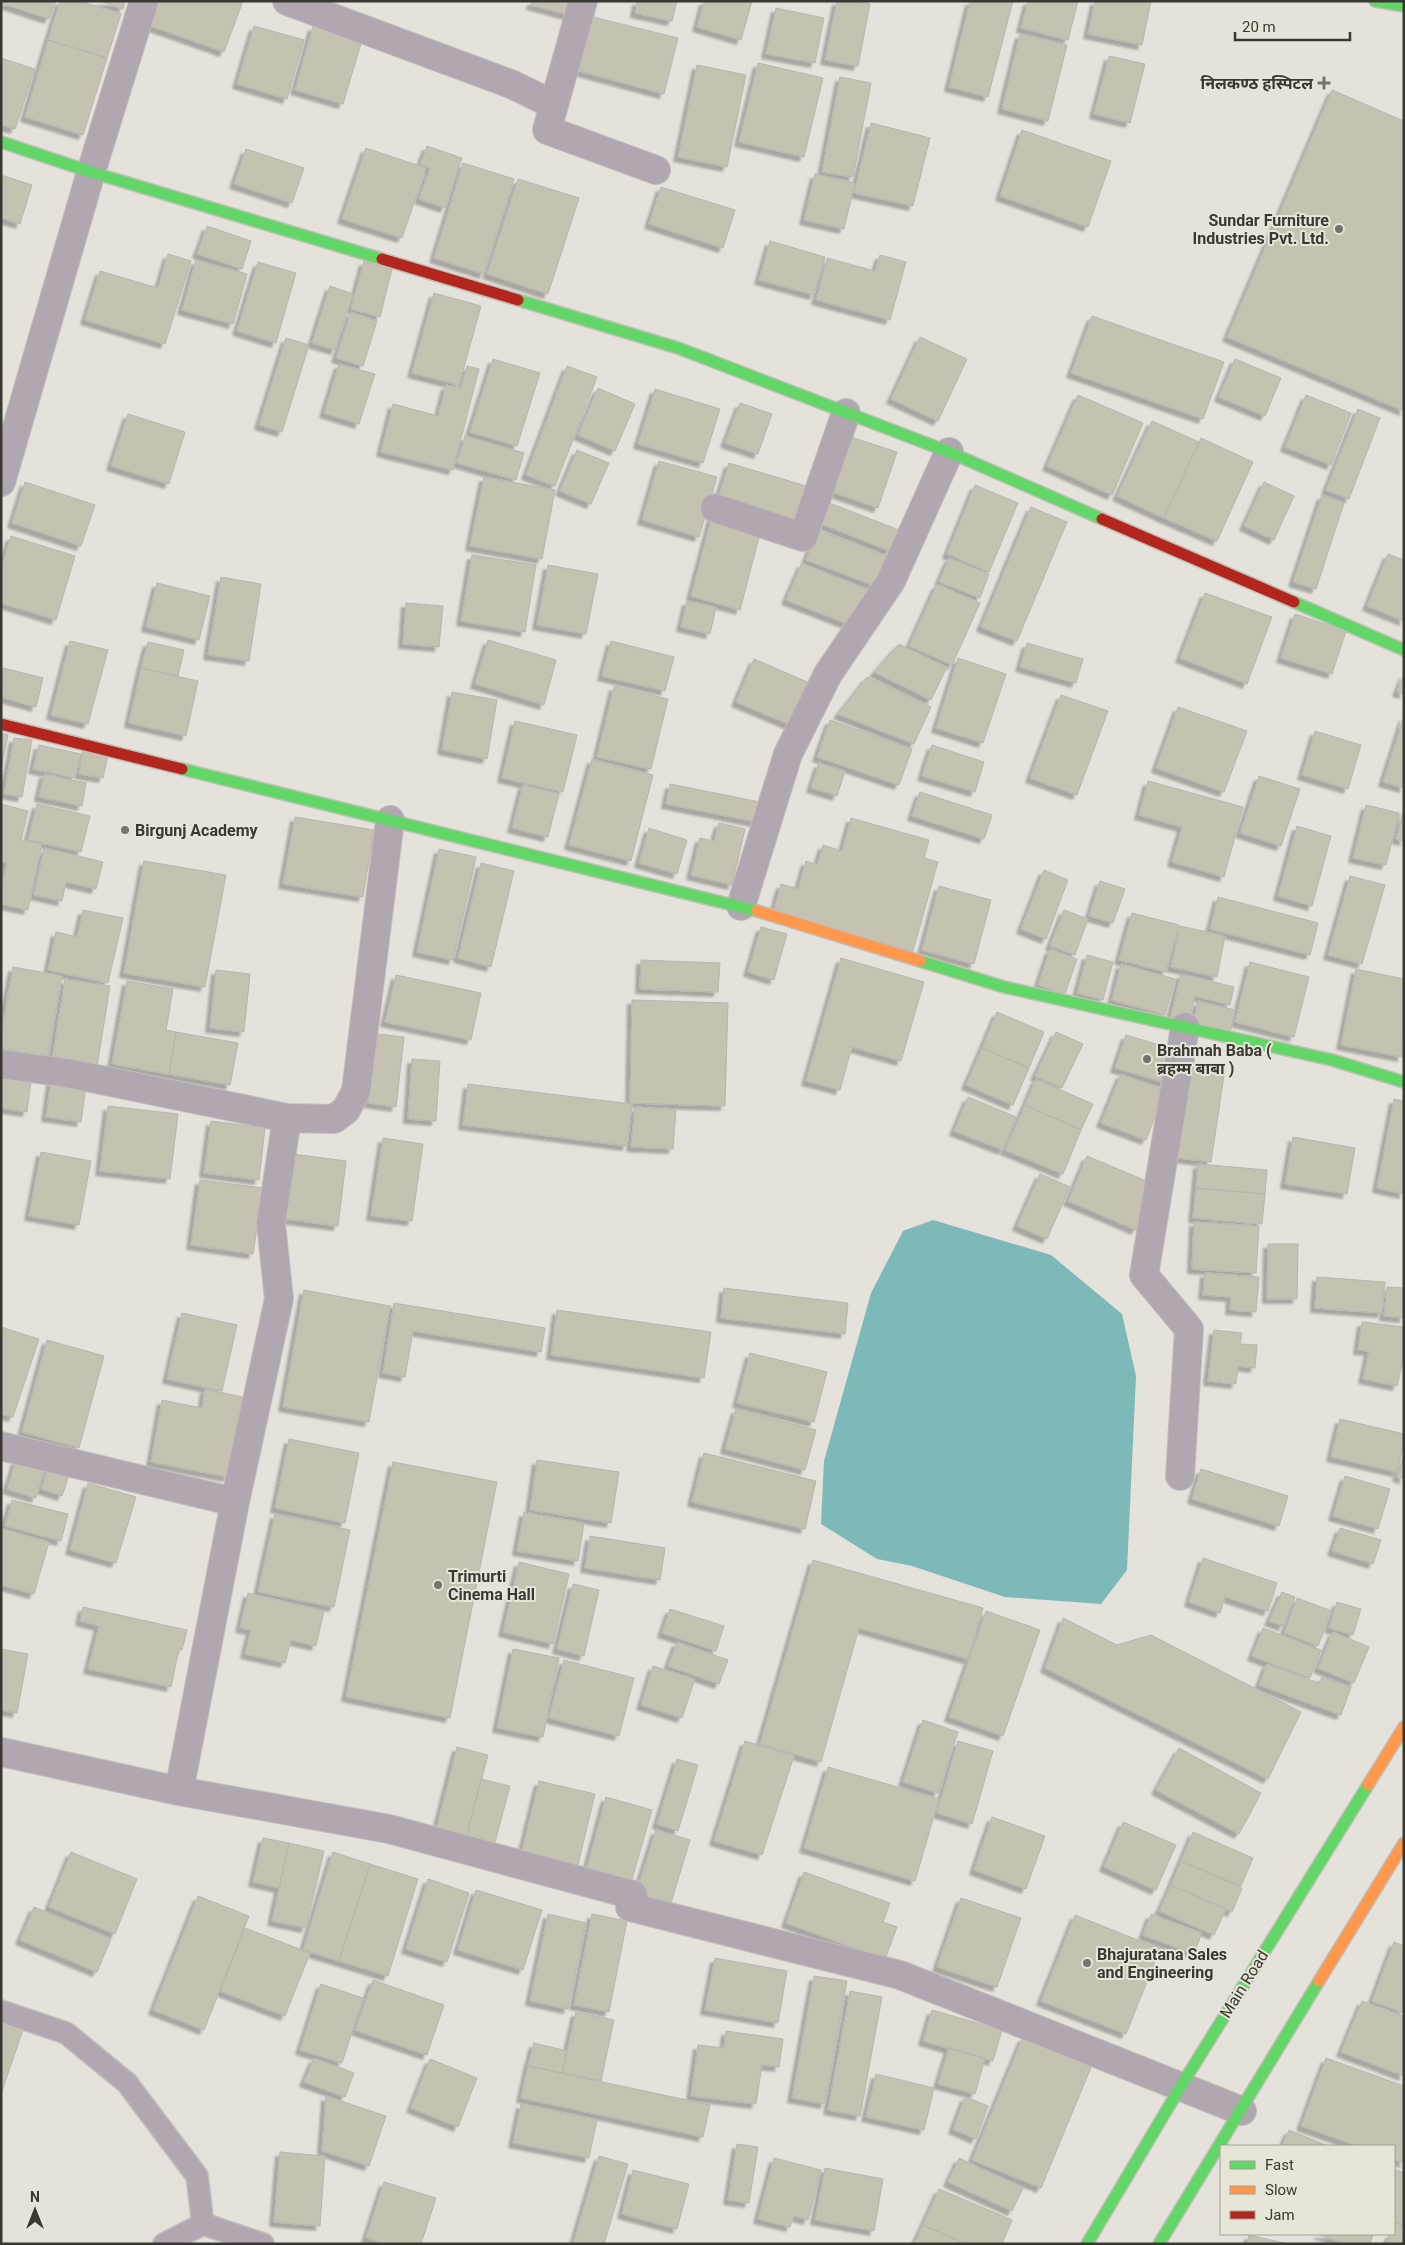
<svg xmlns="http://www.w3.org/2000/svg" width="1405" height="2245" font-family="Roboto,'Noto Sans Devanagari',sans-serif">
	<style>
		.water { fill: #7eb9ba }
		.building { fill: #c5c2b2; stroke: #b7b5b0; filter: url(#shadow) }
		.lines { fill: none; stroke-linecap: round; stroke-linejoin: round }
		.lane-casing { stroke: #c1bfb9; stroke-width: 24 }
		.street-casing { stroke: #c1bfb9; stroke-width: 30 }
		.fast-casing { stroke: #c1bfb9; stroke-width: 14 }
		.slow-casing { stroke: #c1bfb9; stroke-width: 14 }
		.jam-casing { stroke: #c1bfb9; stroke-width: 14 }
		.lane { stroke: #b1a7b1; stroke-width: 21 }
		.street { stroke: #b1a7b1; stroke-width: 28 }
		.fast { stroke: #63d668; stroke-width: 11 }
		.slow { stroke: #ff974d; stroke-width: 11 }
		.jam { stroke: #b3261e; stroke-width: 11 }
		.poi-dot { fill: #75746d; stroke: #e7e5d7; stroke-width: 2 }
		.labels { text-anchor: middle; dominant-baseline: central; stroke-width: 4; stroke-linejoin: round; paint-order: stroke }
		.poi-label { font-size: 16px; font-weight: bold; fill: #393832; stroke: #e7e5d7; text-anchor: start }
		.street-label { font-size: 16px; fill: #393832; stroke: #e7e5d7 }
	</style>
	<defs>
		<filter id="shadow"><feDropShadow dx="-4.5" dy="4.5" stdDeviation="1" flood-color="#0004"/></filter>
	</defs>
	<rect width="100%" height="100%" fill="#e4e2da"/>
	<path class="water" d="M933 1220 1051 1255 1122 1314 1136 1376 1127 1570 1101 1604 1005 1597 912 1566 877 1559 821 1524 824 1461 871 1293 903 1231Z"/>
	<path class="building" d="M1 1H56L49 19 1 3Z
		M60 1H79L121 14 107 58 48 40Z
		M100 1H125L123 9Z
		M157 1H243L224 52 148 25Z
		M532 1H576L572 16 531 5Z
		M637 1H677L672 21 635 13Z
		M704 1H752L741 40 697 27Z
		M837 1H856L870 4 858 66 825 60Z
		M970 1H1013L988 97 949 87Z
		M1028 1H1078L1068 40 1021 28Z
		M1095 1H1151L1142 45 1088 34Z
		M776 8 824 18 815 63 766 54Z
		M589 16 678 38 664 94 575 70Z
		M254 26 304 40 287 99 237 84Z
		M313 26 362 40 343 104 295 90Z
		M1020 34 1067 45 1048 121 1002 109Z
		M48 40 107 58 83 135 25 117Z
		M1109 56 1145 64 1130 123 1094 114Z
		M1 58 35 69 15 129 1 125Z
		M758 63 823 78 804 157 739 142Z
		M697 65 746 75 727 167 678 157Z
		M840 77 871 83 853 177 822 172Z
		M1332 90 1404 121V411L1227 337Z
		M871 123 930 138 913 206 854 193Z
		M1022 130 1111 161 1088 227 1000 196Z
		M427 146 462 158 445 208 419 199 430 168 420 165Z
		M366 148 426 168 402 238 342 219Z
		M246 149 304 168 292 203 234 184Z
		M463 163 514 179 484 274 434 258Z
		M815 174 855 183 844 229 804 220Z
		M1 175 32 185 20 224 1 218Z
		M518 179 579 198 548 294 487 274Z
		M661 187 735 210 723 248 649 224Z
		M207 226 251 241 242 269 197 254Z
		M770 241 825 257 814 295 759 280Z
		M168 254 191 261 165 344 85 320 100 271 158 288Z
		M880 255 906 262 890 320 816 300 827 258 875 271Z
		M196 260 247 274 233 324 182 310Z
		M364 261 392 269 380 317 351 309Z
		M258 262 296 273 276 343 237 331Z
		M330 286 353 294 335 350 312 343Z
		M434 293 481 306 459 385 412 373Z
		M351 312 377 321 363 366 336 358Z
		M1092 316 1224 362 1203 419 1071 373Z
		M920 337 967 359 938 421 891 399Z
		M286 338 309 345 282 432 259 425Z
		M493 359 540 373 517 446 470 432Z
		M1235 359 1281 378 1265 416 1219 397Z
		M339 364 375 374 359 424 324 413Z
		M467 366 479 369 453 470 381 452 393 404 438 416 446 385 461 388Z
		M567 366 597 377 555 486 526 475Z
		M598 388 635 404 615 451 578 435Z
		M655 389 720 409 703 463 638 444Z
		M1078 395 1143 423 1112 495 1047 466Z
		M1306 395 1351 413 1331 465 1285 447Z
		M740 403 772 414 758 454 725 443Z
		M1358 409 1380 418 1349 499 1326 490Z
		M128 414 185 432 169 484 111 466Z
		M1152 421 1199 442 1164 518 1117 496Z
		M465 436 524 453 516 480 457 463Z
		M851 437 897 452 878 508 832 492Z
		M1201 438 1253 462 1217 541 1164 518Z
		M577 450 609 463 591 504 560 491Z
		M659 461 717 477 699 537 642 520Z
		M729 463 806 486 792 529 716 505Z
		M484 477 555 490 542 559 470 546Z
		M25 482 95 505 81 546 12 523Z
		M1264 482 1294 496 1274 540 1244 526Z
		M975 485 1018 503 989 572 947 554Z
		M1322 495 1344 503 1316 589 1293 582Z
		M827 502 899 530 890 551 819 523Z
		M1031 507 1067 522 1017 641 981 627Z
		M712 516 761 530 740 610 691 596Z
		M817 530 889 557 878 587 806 560Z
		M11 536 75 556 56 620 1 603V568Z
		M1388 554 1404 560V621L1367 606Z
		M472 555 536 565 525 632 461 621Z
		M949 558 989 574 980 598 939 582Z
		M802 563 870 591 855 627 786 600Z
		M548 565 598 574 586 634 537 625Z
		M221 577 261 584 249 661 208 655Z
		M157 583 210 596 199 640 146 627Z
		M937 584 980 603 952 665 909 646Z
		M1205 593 1272 617 1247 684 1180 658Z
		M687 601 716 607 710 634 681 627Z
		M406 603 443 606 439 647 403 644Z
		M1295 614 1346 631 1332 674 1281 658Z
		M488 640 556 660 544 705 475 684Z
		M70 641 108 650 88 724 51 715Z
		M611 641 674 657 665 691 602 676Z
		M148 642 184 650 178 676 141 668Z
		M1027 643 1083 659 1076 683 1020 667Z
		M899 644 947 667 931 700 874 672Z
		M958 658 1006 674 983 743 936 728Z
		M754 659 812 684 793 726 736 702Z
		M3 668 43 678 36 707 1 697Z
		M141 668 198 681 186 736 129 723Z
		M1404 674V694L1397 692Z
		M867 677 931 707 914 744 838 714Z
		M614 686 668 699 651 769 597 757Z
		M452 692 497 700 487 759 442 750Z
		M1061 695 1108 711 1077 795 1030 778Z
		M1178 707 1247 731 1224 792 1156 768Z
		M1404 716V788L1383 782Z
		M830 720 912 749 899 785 817 757Z
		M515 721 577 735 563 792 502 778Z
		M1315 731 1361 745 1348 789 1302 775Z
		M1 733 8 735 2 764H1Z
		M14 738 32 740 22 797 4 794Z
		M39 745 81 754 75 778 33 769Z
		M932 745 984 762 975 792 922 776Z
		M83 750 108 755 103 778 79 774Z
		M592 759 653 775 631 861 569 845Z
		M819 763 845 771 837 796 811 788Z
		M44 774 86 783 82 806 39 797Z
		M1259 776 1300 789 1281 846 1240 833Z
		M1148 781 1243 807 1224 877 1172 862 1182 827 1139 815Z
		M670 784 760 802 756 822 666 804Z
		M523 785 559 794 548 837 512 828Z
		M920 792 992 815 984 839 912 816Z
		M1 804 28 811 21 840 42 844 28 910 1 904V887L7 863 1 861Z
		M37 804 90 816 81 852 28 840Z
		M1366 805 1399 813 1386 865 1353 858Z
		M1404 809V841L1396 839Z
		M295 817 374 830 363 897 283 884Z
		M851 818 929 840 924 858 938 862 913 951 773 913 781 884 798 889 806 861 817 865 823 845 842 851Z
		M719 823 745 829 732 885 691 875 700 838 714 841Z
		M1297 826 1331 836 1312 906 1278 896Z
		M649 828 687 840 677 874 639 863Z
		M44 848 103 862 96 889 66 882 62 901 34 895Z
		M439 849 476 857 453 960 417 952Z
		M144 861 226 875 205 987 124 973Z
		M481 863 514 871 491 967 458 958Z
		M1044 870 1068 880 1046 939 1021 929Z
		M1350 876 1385 885 1362 964 1328 955Z
		M1100 881 1125 889 1113 923 1089 916Z
		M939 886 991 900 974 964 922 950Z
		M1218 897 1318 923 1310 955 1210 929Z
		M83 910 123 918 108 983 48 970 56 932 77 937Z
		M1064 910 1088 919 1075 955 1050 946Z
		M1132 913 1179 925 1166 972 1119 960Z
		M1180 926 1225 936 1217 977 1171 967Z
		M761 927 787 934 774 980 748 972Z
		M1050 949 1077 959 1065 994 1038 985Z
		M1087 955 1113 962 1103 1000 1077 993Z
		M841 958 924 982 901 1061 852 1047 840 1090 806 1081Z
		M641 960 720 963 718 992 640 989Z
		M1250 962 1309 977 1294 1037 1235 1022Z
		M1121 964 1175 979 1165 1015 1112 1000Z
		M13 967 62 976 48 1057 1 1048V1034Z
		M1356 969 1404 979 1402 1057 1341 1045Z
		M216 970 250 974 244 1032 210 1028Z
		M1181 974 1234 987 1230 1005 1195 996 1188 1024 1170 1019Z
		M396 975 481 993 471 1040 385 1022Z
		M65 979 110 986 96 1073 51 1066Z
		M127 981 173 989 166 1030 176 1032 169 1074 112 1064Z
		M632 1000 728 1003 725 1106 630 1103Z
		M1198 1001 1235 1010 1230 1033 1193 1025Z
		M997 1012 1044 1032 1029 1068 982 1048Z
		M176 1032 238 1043 230 1085 169 1074Z
		M1056 1032 1083 1044 1062 1088 1035 1076Z
		M377 1034 404 1037 396 1107 368 1103Z
		M1126 1035 1179 1051 1169 1084 1115 1068Z
		M982 1048 1029 1068 1013 1105 966 1085Z
		M412 1059 440 1061 436 1121 408 1119Z
		M1191 1064 1225 1069 1211 1162 1178 1158Z
		M1 1069 32 1073 27 1112 1 1108Z
		M52 1074 87 1079 81 1122 46 1117Z
		M1121 1074 1165 1091 1146 1140 1101 1123Z
		M1036 1079 1093 1104 1081 1130 1025 1105Z
		M468 1084 632 1104 627 1146 463 1125Z
		M968 1097 1016 1117 1003 1150 954 1131Z
		M1394 1099 1404 1101V1194L1377 1188Z
		M1025 1105 1081 1130 1063 1174 1005 1150Z
		M108 1106 178 1114 170 1179 100 1171Z
		M635 1107 676 1110 673 1149 631 1147Z
		M211 1121 265 1128 259 1180 204 1173Z
		M1293 1137 1355 1148 1347 1194 1285 1184Z
		M383 1138 423 1144 412 1221 371 1216Z
		M41 1152 91 1161 79 1225 29 1216Z
		M293 1154 346 1161 338 1226 285 1219Z
		M1087 1156 1156 1185 1136 1230 1068 1201Z
		M1198 1164 1267 1170 1265 1194 1196 1188Z
		M1040 1174 1070 1187 1047 1239 1017 1226Z
		M200 1180 263 1188 253 1254 191 1245Z
		M1196 1188 1265 1194 1262 1224 1193 1218Z
		M1194 1222 1259 1226 1256 1273 1192 1269Z
		M1268 1244H1298L1297 1299H1267Z
		M1205 1273 1259 1277 1256 1312 1230 1310 1231 1297 1203 1295Z
		M1317 1277 1385 1282 1382 1313 1315 1308Z
		M1387 1287 1404 1288V1318L1384 1316Z
		M724 1288 848 1303 845 1334 721 1318Z
		M304 1290 390 1306 369 1422 283 1407Z
		M394 1303 545 1328 541 1352 413 1331 405 1377 383 1373Z
		M557 1310 711 1332 704 1378 551 1355Z
		M182 1313 237 1325 222 1391 167 1379Z
		M1362 1322 1404 1327V1356L1397 1386 1363 1379 1369 1351 1358 1350Z
		M1 1327 39 1339 13 1417 1 1414Z
		M1214 1330 1242 1333 1240 1344 1257 1345 1255 1368 1238 1366 1236 1384 1208 1381Z
		M47 1340 104 1356 79 1448 22 1432Z
		M750 1353 827 1372 814 1422 737 1403Z
		M205 1389 243 1397 228 1477 151 1462 162 1400 202 1408Z
		M736 1409 816 1430 805 1470 725 1449Z
		M1340 1419 1404 1434V1444L1397 1472 1331 1457Z
		M289 1439 359 1453 345 1523 275 1508Z
		M704 1453 816 1481 805 1529 692 1502Z
		M1404 1454V1479L1397 1477Z
		M16 1460 45 1469 36 1498 7 1489Z
		M537 1460 619 1472 611 1523 530 1510Z
		M393 1462 497 1482 450 1718 346 1697Z
		M50 1463 71 1469 62 1496 41 1489Z
		M1201 1469 1288 1496 1279 1526 1192 1499Z
		M1345 1476 1390 1489 1378 1529 1333 1516Z
		M88 1483 136 1497 116 1563 70 1550Z
		M12 1500 68 1514 61 1541 5 1526Z
		M524 1512 584 1523 578 1561 517 1551Z
		M275 1514 350 1530 334 1607 258 1592Z
		M1 1528 49 1542 34 1594 1 1585Z
		M1340 1528 1381 1540 1373 1564 1332 1551Z
		M590 1536 665 1548 660 1580 585 1568Z
		M1203 1558 1277 1583 1268 1611 1225 1597 1220 1613 1189 1602Z
		M813 1560 983 1608 968 1659 859 1628 821 1762 760 1744Z
		M519 1562 569 1574 553 1644 503 1632Z
		M573 1584 599 1590 584 1656 557 1649Z
		M1282 1592 1295 1597 1283 1626 1269 1621Z
		M248 1593 324 1611 316 1646 291 1640 285 1663 245 1654 251 1630 240 1628Z
		M1297 1598 1332 1611 1318 1646 1284 1633Z
		M1337 1602 1361 1609 1353 1635 1329 1628Z
		M83 1607 187 1630 182 1650 179 1649 171 1687 88 1669 99 1626 80 1621Z
		M670 1609 724 1626 716 1651 662 1633Z
		M986 1611 1040 1630 1003 1736 949 1717Z
		M1063 1618 1117 1645 1151 1635 1301 1712 1268 1779 1045 1668Z
		M1263 1628 1321 1650 1310 1678 1252 1656Z
		M1333 1632 1369 1647 1354 1683 1318 1668Z
		M677 1642 728 1660 719 1684 668 1666Z
		M1 1649 28 1654 17 1713 1 1710Z
		M513 1649 559 1658 543 1737 497 1728Z
		M564 1660 634 1678 619 1736 549 1718Z
		M1267 1664 1319 1683 1322 1677 1351 1687 1341 1715 1259 1685Z
		M653 1666 695 1679 682 1718 641 1705Z
		M923 1720 958 1732 938 1793 903 1782Z
		M745 1741 794 1756 762 1855 714 1841Z
		M958 1741 993 1751 972 1824 937 1813Z
		M457 1747 488 1755 465 1842 435 1834Z
		M1179 1748 1261 1793 1239 1834 1156 1790Z
		M677 1759 698 1765 678 1831 657 1824Z
		M828 1767 939 1799 915 1881 804 1848Z
		M481 1779 510 1786 493 1850 465 1842Z
		M539 1781 595 1794 577 1869 521 1855Z
		M606 1797 652 1810 629 1890 584 1878Z
		M992 1817 1045 1836 1026 1889 974 1870Z
		M1123 1822 1176 1845 1156 1890 1104 1867Z
		M656 1830 690 1840 668 1913 633 1903Z
		M1193 1832 1253 1858 1241 1886 1181 1861Z
		M263 1838 289 1843 279 1888 253 1882Z
		M289 1843 324 1851 306 1928 272 1921Z
		M71 1852 137 1879 115 1934 49 1907Z
		M333 1852 370 1864 339 1961 303 1950Z
		M1181 1861 1242 1888 1232 1912 1171 1885Z
		M370 1864 418 1879 388 1976 339 1961Z
		M804 1872 890 1903 883 1922 897 1927 885 1959 786 1923Z
		M428 1879 469 1893 447 1962 406 1949Z
		M1171 1885 1226 1909 1214 1935 1159 1911Z
		M476 1890 542 1910 523 1970 458 1950Z
		M198 1896 249 1916 204 2030 153 2010Z
		M961 1898 1021 1918 997 1987 937 1967Z
		M34 1907 111 1939 97 1972 20 1940Z
		M548 1914 586 1923 568 2009 530 2001Z
		M592 1914 627 1921 609 2012 574 2005Z
		M1151 1914 1202 1933 1194 1954 1143 1935Z
		M1075 1915 1160 1949 1126 2034 1041 2001Z
		M245 1928 310 1953 285 2016 220 1991Z
		M1394 1942 1404 1946V2013L1372 2001Z
		M715 1958 787 1971 778 2023 705 2010Z
		M814 1976 847 1981 825 2104 792 2098Z
		M373 1980 444 2005 427 2055 355 2030Z
		M321 1984 363 1998 342 2063 300 2050Z
		M850 1991 882 1997 860 2116 828 2110Z
		M1362 2001 1404 2016V2076L1341 2052Z
		M932 2010 1002 2030 993 2061 923 2041Z
		M576 2012 614 2020 601 2081 562 2073Z
		M1 2020 24 2027 1 2094Z
		M726 2031 783 2039 779 2067 762 2065 756 2104 691 2096 698 2045 724 2048Z
		M1023 2037 1092 2065 1041 2188 972 2160Z
		M534 2043 567 2051 562 2073 528 2066Z
		M949 2048 985 2058 975 2094 938 2084Z
		M314 2058 354 2073 345 2097 304 2082Z
		M1326 2058 1404 2086V2163L1394 2159V2146H1358L1301 2126Z
		M430 2059 477 2078 458 2127 411 2108Z
		M528 2066 710 2105 703 2137 521 2098Z
		M876 2074 934 2088 924 2130 866 2117Z
		M326 2096 386 2116 369 2166 322 2151Z
		M965 2097 988 2106 976 2139 953 2129Z
		M521 2104 597 2120 589 2158 513 2143Z
		M1289 2130 1328 2146H1282Z
		M737 2144 758 2147 749 2203 728 2200Z
		M280 2152 325 2156 320 2226 274 2222Z
		M599 2156 628 2164 604 2244H573Z
		M774 2158 821 2170 808 2220 794 2216 790 2227 758 2219Z
		M959 2158 1023 2188 1012 2211 948 2182Z
		M825 2168 883 2179 874 2231 815 2220Z
		M1394 2169 1404 2173V2226L1394 2222Z
		M633 2170 689 2184 677 2229 622 2214Z
		M384 2182 436 2198 421 2244H385L366 2238Z
		M939 2189 1012 2220 1002 2244H965L923 2225Z
		M1394 2222 1404 2226V2244H1386L1390 2234H1394Z
		M923 2225 965 2244H914Z
		M1318 2234H1373L1370 2244H1346Z
		M1249 2235 1289 2244H1247Z"/>
	<g class="lines">
		<g class="lane-casing">
			<path id="lane" d="M1 2011 66 2033 127 2083 197 2176 203 2224
				M164 2244 203 2224 263 2244"/>
		</g>
		<g class="street-casing">
			<path id="street" d="M287 1 511 84 554 105
				M583 1 547 130 656 170
				M1 482 91 172 144 1
				M715 508 803 537 846 413
				M741 906 788 754 828 674 891 581 949 452
				M1 1064 67 1073 287 1118 334 1119 346 1110 356 1091 390 820
				M1 1446 235 1502
				M1180 1476 1189 1329 1144 1275 1185 1027
				M1 1752 179 1791 389 1829 633 1895 630 1907 900 1975 1242 2111
				M179 1791 235 1502 279 1299 271 1223 287 1118"/>
		</g>
		<g class="fast-casing">
			<path id="fast" d="M1375 1 1404 6
				M1 142 91 172 382 259
				M518 300 678 348 949 452 1102 519
				M1294 602 1404 650
				M182 769 757 911
				M920 961 1004 987 1332 1060 1404 1082
				M1087 2244 1181 2086 1368 1785
				M1159 2244 1319 1981"/>
		</g>
		<g class="slow-casing">
			<path id="slow" d="M757 911 920 961
				M1368 1785 1404 1727
				M1319 1981 1404 1843"/>
		</g>
		<g class="jam-casing">
			<path id="jam" d="M382 259 518 300
				M1102 519 1294 602
				M1 724 182 769"/>
		</g>
		<use href="#lane" class="lane"/>
		<use href="#street" class="street"/>
		<use href="#fast" class="fast"/>
		<use href="#slow" class="slow"/>
		<use href="#jam" class="jam"/>
	</g>
	<g class="poi-dot">
		<path d="M1321.5 75.5h5v5h5v5h-5v5h-5v-5h-5v-5h5z"/>
		<circle cx="1339" cy="229" r="5"/>
		<circle cx="125" cy="830" r="5"/>
		<circle cx="1147" cy="1059" r="5"/>
		<circle cx="438" cy="1585" r="5"/>
		<circle cx="1087" cy="1963" r="5"/>
	</g>
	<g class="labels">
		<g class="poi-label">
			<text x="1313" y="83" text-anchor="end">निलकण्ठ हस्पिटल</text>
			<text x="1329" y="220" text-anchor="end">Sundar Furniture<tspan x="1329" dy="18">Industries Pvt. Ltd.</tspan></text>
			<text x="135" y="830">Birgunj Academy</text>
			<text x="1157" y="1050">Brahmah Baba (<tspan x="1157" dy="18">ब्रहम्म बाबा )</tspan></text>
			<text x="448" y="1576">Trimurti<tspan x="448" dy="18">Cinema Hall</tspan></text>
			<text x="1097" y="1954">Bhajuratana Sales<tspan x="1097" dy="18">and Engineering</tspan></text>
		</g>
		<g class="street-label">
			<text transform="translate(1244 1984) rotate(-58)">Main Road</text>
		</g>
	</g>
	<rect width="1405" height="2245" fill="none" stroke="#393832" stroke-width="5"/>
	<rect x="1220" y="2145" width="175" height="90" fill="#e7e5d7" stroke="#a1a095"/>
	<rect x="1230" y="2161" width="25" height="8" fill="#63d668" stroke="#a1a095"/>
	<text x="1265" y="2170" font-size="15" fill="#393832">Fast</text>
	<rect x="1230" y="2186" width="25" height="8" fill="#ff974d" stroke="#a1a095"/>
	<text x="1265" y="2195" font-size="15" fill="#393832">Slow</text>
	<rect x="1230" y="2211" width="25" height="8" fill="#b3261e" stroke="#a1a095"/>
	<text x="1265" y="2220" font-size="15" fill="#393832">Jam</text>
	<g transform="translate(35 2210)" stroke="#e7e5d7" stroke-width="4" paint-order="stroke">
	<path d="M0-4L9 19L0 12L-9 19Z" fill="#393832"/>
	<text y="-8" font-size="14" font-weight="bold" text-anchor="middle" fill="#393832">N</text>
	</g>
	<path d="M1235 32v8h115v-8" fill="none" stroke="#393832" stroke-width="2.5"/>
	<text x="1242" y="32" font-size="15" fill="#393832" stroke="#e7e5d7" stroke-width="4" paint-order="stroke">20 m</text>
</svg>
